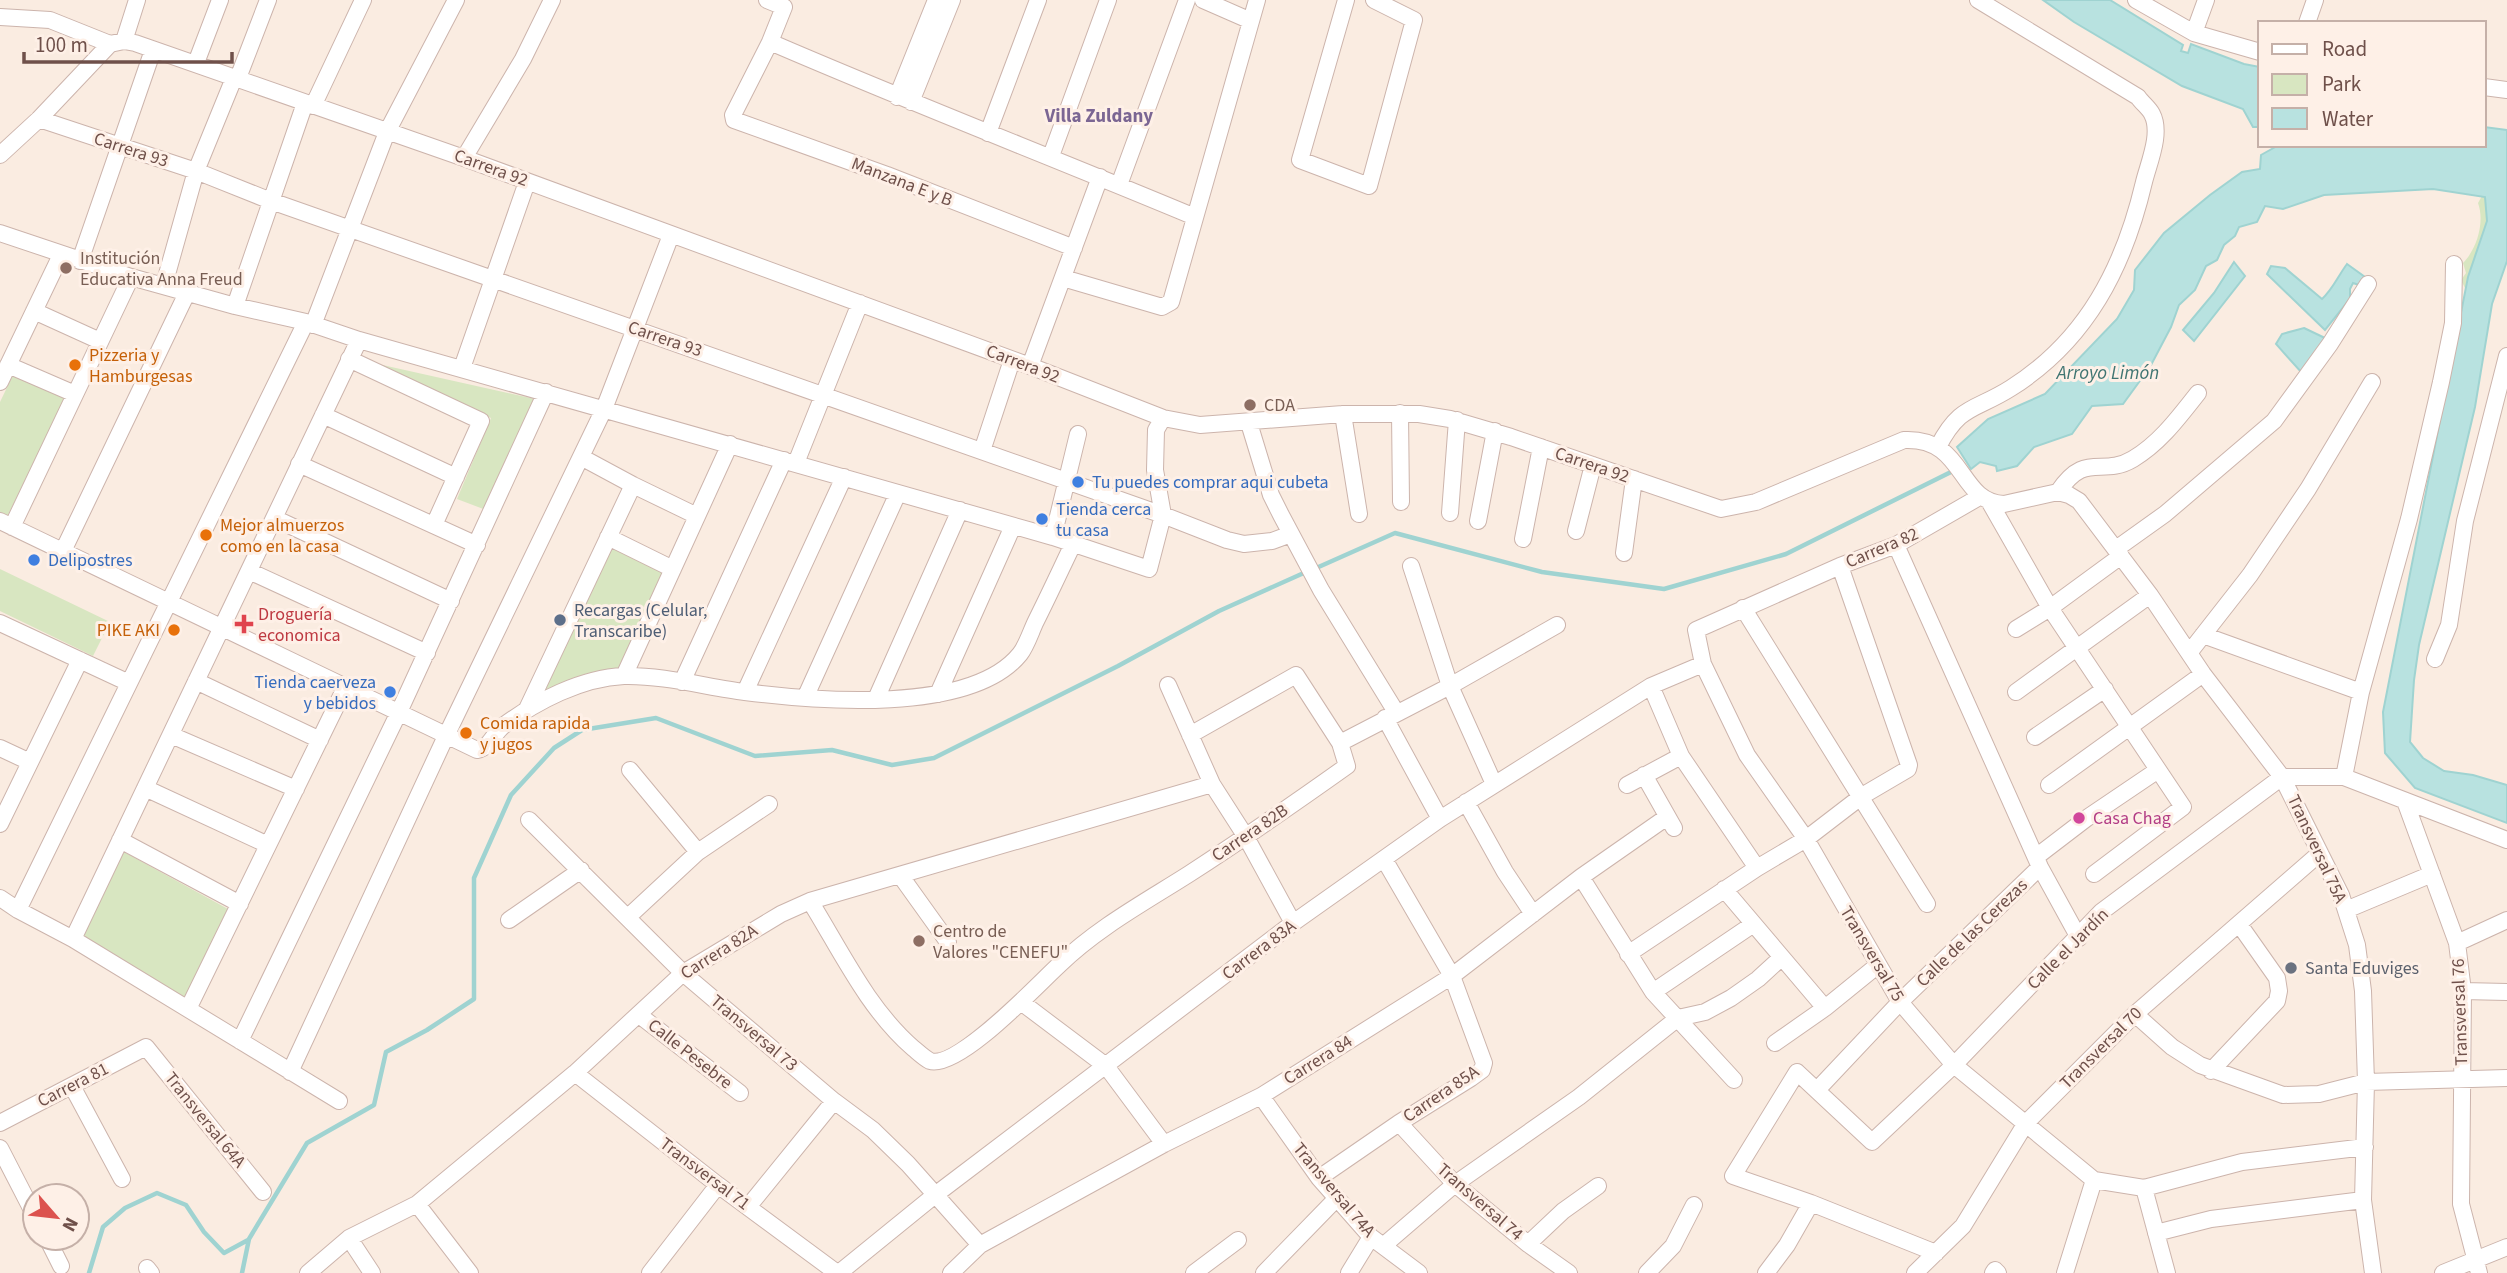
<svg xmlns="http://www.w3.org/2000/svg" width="2507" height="1273" font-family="'Source Sans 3',sans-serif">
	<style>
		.green { fill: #d8e6c1 }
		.water { fill: #b8e2e0; stroke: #9fd3d1; stroke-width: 2 }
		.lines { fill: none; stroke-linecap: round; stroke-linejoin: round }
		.stream { stroke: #9fd3d1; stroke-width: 4.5 }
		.minor-casing { stroke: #ccb4ac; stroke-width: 18 }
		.minor { stroke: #fff; stroke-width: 16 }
		.education-dot { fill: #8d6e63; stroke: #fef0e7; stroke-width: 2.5 }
		.food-dot { fill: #e8710a; stroke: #fef0e7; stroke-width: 2.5 }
		.shop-dot { fill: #3f7fe0; stroke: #fef0e7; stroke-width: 2.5 }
		.service-dot { fill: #5c6f8a; stroke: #fef0e7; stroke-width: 2.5 }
		.health-dot { fill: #e0444e; stroke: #fef0e7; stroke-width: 2.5 }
		.hotel-dot { fill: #d1479c; stroke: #fef0e7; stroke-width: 2.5 }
		.worship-dot { fill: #6b7280; stroke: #fef0e7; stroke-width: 2.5 }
		.labels { text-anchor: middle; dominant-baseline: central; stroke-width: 6; stroke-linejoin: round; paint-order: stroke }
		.street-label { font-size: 18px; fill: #6f504a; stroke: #fef0e7 }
		.education-label { font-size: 18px; fill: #785e54; stroke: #fef0e7; text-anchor: start }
		.food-label { font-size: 18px; fill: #c56008; stroke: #fef0e7; text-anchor: start }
		.shop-label { font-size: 18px; fill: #366cbe; stroke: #fef0e7; text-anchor: start }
		.service-label { font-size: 18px; fill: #4e5e75; stroke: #fef0e7; text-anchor: start }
		.health-label { font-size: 18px; fill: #be3a42; stroke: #fef0e7; text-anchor: start }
		.hotel-label { font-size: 18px; fill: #b23c85; stroke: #fef0e7; text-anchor: start }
		.worship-label { font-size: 18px; fill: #5b616d; stroke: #fef0e7; text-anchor: start }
		.neighbourhood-label { font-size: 19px; font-weight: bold; fill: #7b6693; stroke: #fef0e7 }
		.water-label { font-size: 19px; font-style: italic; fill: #407572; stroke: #fef0e7 }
	</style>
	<rect width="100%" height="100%" fill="#faece1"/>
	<path class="green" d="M2483 194 2491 203 2494 212 2469 290 2465 288 2461 280 2466 273 2463 263C2477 249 2485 222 2478 203Z
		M369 362 535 399 486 510 457 499 491 418Z
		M14 373 66 398 7 517 0 514V402Z
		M611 546 667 572 621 673 539 700Z
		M0 569 110 622 93 656 0 611Z
		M124 852 228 909 185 1002 82 938Z"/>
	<path class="water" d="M2043 0H2110L2183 45 2181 51 2188 53 2191 44 2244 64 2260 67V127H2253L2243 109 2182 86 2074 22Z
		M2484 127 2507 130V261L2492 304 2475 407 2419 645 2414 680 2410 742 2423 758 2444 771 2473 775 2507 785V823L2415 788 2385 753 2383 712 2468 277 2487 221 2485 197 2433 189 2324 195 2283 209 2265 206 2257 222 2239 227 2235 236 2224 245 2217 260 2206 266 2195 290 2179 305 2171 327 2150 367 2123 404 2092 406 2072 434 2034 447 2017 466 1997 471 1996 466 1980 462 1971 469 1957 447 1988 419 2045 394 2117 319 2134 290 2135 270 2164 233 2210 195 2242 172 2260 169 2261 155 2279 145H2484Z
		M2234 262 2245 276 2194 341 2183 330 2214 293Z
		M2347 264 2365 277 2359 285 2353 283 2350 289V299L2325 330 2267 274 2271 266 2285 268 2322 299C2333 289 2338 276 2347 264Z
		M2304 328 2325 338 2326 344 2302 373 2276 344 2282 334Z"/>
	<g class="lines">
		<path class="stream" d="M1314 569 1395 533 1542 572 1664 589 1786 554 1953 471
			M89 1273 103 1227 125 1208 157 1193 186 1205 204 1232 224 1253 248 1240
			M242 1273 249 1239 307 1143 374 1105 386 1052 427 1030 474 999V878L511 795 554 748 582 730 656 718 755 756 832 750 892 765 934 758 1118 666 1219 611 1306 572"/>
		<g class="minor-casing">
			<path id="minor" d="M767 0 784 7 770 42 733 115 734 120 887 175 1074 248
				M1203 0 1251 21
				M1346 0 1300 160 1369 186 1414 20 1374 0
				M2136 0 2194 33 2260 52
				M0 17 50 20 110 44
				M2307 23 2315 0
				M2194 33 2206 0
				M124 41 137 0
				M770 42C911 103 1054 158 1195 217
				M196 63 220 0
				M238 78 268 0
				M2484 87 2507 90
				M897 97 936 0
				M911 102 952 0
				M313 106 363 0
				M39 119 196 171 271 201 1163 515 1227 540 1244 544 1272 541 1291 534
				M988 133 1038 0
				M0 155 39 119 110 44 124 41 135 43 464 158 1030 366 1163 418 1200 425 1343 414H1419L1450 419 1511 437 1721 509 1756 502 1904 440C1966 437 1957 502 2004 504L2058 492 2069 495 2079 501 2150 595 2203 674 2282 777 2341 895 2357 945 2363 991 2366 1082 2363 1200 2373 1273
				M1051 156 1108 0
				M464 158 523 59 552 0
				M1119 185 1187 0
				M0 233 131 277 235 306 306 322 359 340 1053 537 1149 569 1163 515 1155 470 1156 430 1163 418
				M80 261 153 50
				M1063 278 1162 307 1171 302 1257 0
				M164 285 196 171 234 78
				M235 306 305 103
				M34 311 100 341
				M313 325 387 132 456 0
				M349 359 481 421 434 525
				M8 365 75 394
				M1030 366 1100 177
				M462 368 527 182
				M0 382 61 255
				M1400 413 1401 502
				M1343 414 1359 514
				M323 415 456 477
				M1249 423 1271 495 1281 515 1321 590 1396 712
				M1938 447C1960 404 1975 411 2011 388 2087 340 2124 267 2144 182 2149 162 2162 133 2152 114 2149 108 2142 103 2138 97L1978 0
				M982 451 1012 360
				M581 457 633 485 697 516
				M796 463 860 303
				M299 464 477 545
				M2058 492C2086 450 2101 478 2133 459 2160 443 2179 417 2198 393
				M1981 496 1896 545 1840 566 1696 630 1703 664 1747 755 1806 839 1900 1002 1954 1065 2094 1180 2144 1188 2242 1162 2365 1147
				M1989 501 2050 608 2183 807 2094 874
				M1450 513 1457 420
				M274 518 451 601
				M0 521 477 750C490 748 493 734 503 726 537 701 581 678 624 676 662 675 707 687 745 692 815 701 971 715 1020 654 1027 645 1031 631 1036 621 1049 595 1061 569 1073 544
				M1478 521 1495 431
				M12 527 131 277
				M1576 531 1593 465
				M608 537 673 569
				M1053 537 1078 434
				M1523 539 1541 447
				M1896 545 2040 867 2079 938
				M2116 549 2165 514 2274 421 2330 344 2368 284
				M63 551 187 293
				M1624 553 1634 479
				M1411 566 1450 686 1494 784
				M249 571 427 653
				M1743 608 1927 904
				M0 623 129 683
				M2016 629 2050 608 2121 556
				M2203 635 2361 692
				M2189 653 2250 575 2308 489 2372 382
				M2435 659 2449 625 2465 521 2507 356
				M624 676 730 444
				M196 681 320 740
				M682 682 784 460
				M1168 685 1212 784 1246 837 1293 923
				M1651 686 1681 756 1757 868
				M745 692 844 477
				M2016 692 2150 595
				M938 694 1013 526
				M805 698 898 493
				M876 699 960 510
				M527 709 633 485
				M1385 718 1440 819
				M171 735 296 789
				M2035 737 2105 689
				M1340 743 1450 686 1557 625
				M0 748 30 762
				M630 770 698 852
				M1644 775 1674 828
				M2282 777H2344L2507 840
				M2344 777 2361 692 2409 519 2441 382 2453 323 2454 264
				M1627 785 1681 756
				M2049 785 2203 674
				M145 788 268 845
				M2405 801 2457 943 2463 991 2461 1204 2479 1273
				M1466 802 1505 872 1533 914
				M529 820 683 973 834 1101 873 1130 908 1164 980 1245
				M0 824 80 660
				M120 840 240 904
				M2036 857 2087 818 2158 770
				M900 875 948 942
				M1581 877 1653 992 1734 1080
				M1724 889 1825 1008
				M0 898 18 910 73 939 339 1101
				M810 901C841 951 868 1009 913 1048 918 1052 924 1058 930 1061 958 1070 1038 984 1059 965 1097 928 1145 902 1189 874 1243 839 1295 803 1347 766L1340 743 1296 675 1190 735
				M18 910 306 322
				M2346 910 2432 874
				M628 917 698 852 769 804
				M509 920 581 870
				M73 939 359 340
				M2457 943 2507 920
				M1628 954 1757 868 1806 839 1862 796 1908 769 1909 765 1840 566
				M2463 991 2507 992
				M1653 992 1752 925
				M1021 1002 1106 1066 1164 1144
				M188 1009 346 686
				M2135 1014 2172 1047 2200 1065 2283 1095 2319 1094 2366 1082 2507 1078
				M639 1015 740 1093
				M240 1041 399 712 546 392
				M1775 1043 1825 1008 1878 965
				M2211 1071 2277 1001 2279 991 2277 978 2239 924
				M290 1072 446 736 604 409 671 235
				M575 1073 718 1185 837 1273
				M72 1086 122 1179
				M1817 1090 1900 1002 2040 867
				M1261 1096 1319 1178 1371 1237 1419 1273
				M0 1123 146 1047 263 1192
				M1399 1123 1455 1184 1528 1244 1569 1273
				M0 1148 35 1216
				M1319 1178 1399 1123 1471 1078 1482 1070 1484 1063 1452 976 1384 859
				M2144 1188 2167 1273
				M417 1204 470 1273
				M748 1207 834 1101
				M2156 1233 2211 1219 2363 1200
				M47 1238 61 1266
				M349 1238 372 1273
				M1528 1244 1563 1211 1598 1186
				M1383 1246 1455 1184 1579 1097 1678 1018 1705 1012 1731 998 1758 979 1781 958
				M1936 1253 1811 1203 1733 1176 1797 1072 1872 1142 1954 1065 2101 912 2282 777
				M147 1268 151 1273
				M308 1273 349 1238 417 1204 575 1073 683 973 781 914 810 901 1212 784
				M650 1273 718 1185
				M839 1273 935 1195 1293 923 1440 819 1651 686 1703 664
				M951 1273 980 1245 1164 1144 1261 1096 1452 976 1581 877 1667 817
				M1194 1273 1238 1240
				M1264 1273 1337 1198
				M1349 1273 1371 1237
				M1647 1273 1673 1246 1694 1205
				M1766 1273 1787 1245 1811 1203
				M1915 1273 1963 1226 2026 1123 2135 1014 2320 853
				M1993 1273 1995 1270 1998 1273
				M2065 1273 2094 1180
				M2443 1273 2507 1247"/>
		</g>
		<use href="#minor" class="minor"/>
	</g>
	<g class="education-dot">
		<circle cx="66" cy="268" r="7"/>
		<circle cx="1250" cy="405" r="7"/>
		<circle cx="919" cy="941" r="7"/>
	</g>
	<g class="food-dot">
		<circle cx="75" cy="365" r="7"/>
		<circle cx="206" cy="535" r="7"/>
		<circle cx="174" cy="630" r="7"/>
		<circle cx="466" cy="733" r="7"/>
	</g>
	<g class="shop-dot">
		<circle cx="1078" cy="482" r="7"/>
		<circle cx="1042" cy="519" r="7"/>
		<circle cx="34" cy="560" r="7"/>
		<circle cx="390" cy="692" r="7"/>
	</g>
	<circle class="service-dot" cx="560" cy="620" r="7"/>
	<path class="health-dot" d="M240.5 613.5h7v7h7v7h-7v7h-7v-7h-7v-7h7z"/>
	<circle class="hotel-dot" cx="2079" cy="818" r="7"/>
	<circle class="worship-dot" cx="2291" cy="968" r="7"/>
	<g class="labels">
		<g class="street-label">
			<text transform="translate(131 150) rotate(18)">Carrera 93</text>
			<text transform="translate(491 168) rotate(20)">Carrera 92</text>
			<text transform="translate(902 182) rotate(21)">Manzana E y B</text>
			<text transform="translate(665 339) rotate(19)">Carrera 93</text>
			<text transform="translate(1023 364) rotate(21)">Carrera 92</text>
			<text transform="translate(1592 465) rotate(19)">Carrera 92</text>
			<text transform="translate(1882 548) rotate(-23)">Carrera 82</text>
			<text transform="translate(1250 833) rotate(-34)">Carrera 82B</text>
			<text transform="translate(2317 849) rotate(65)">Transversal 75A</text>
			<text transform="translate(1972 933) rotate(-44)">Calle de las Cerezas</text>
			<text transform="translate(2068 949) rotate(-45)">Calle el Jardín</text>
			<text transform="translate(1259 950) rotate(-37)">Carrera 83A</text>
			<text transform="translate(719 952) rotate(-32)">Carrera 82A</text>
			<text transform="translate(1872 954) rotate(59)">Transversal 75</text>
			<text transform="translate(2460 1012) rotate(-92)">Transversal 76</text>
			<text transform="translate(754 1033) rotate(40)">Transversal 73</text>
			<text transform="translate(2101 1048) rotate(-45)">Transversal 70</text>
			<text transform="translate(690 1054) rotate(38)">Calle Pesebre</text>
			<text transform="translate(1318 1060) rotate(-32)">Carrera 84</text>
			<text transform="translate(73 1085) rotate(-27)">Carrera 81</text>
			<text transform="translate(1441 1094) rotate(-34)">Carrera 85A</text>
			<text transform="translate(205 1120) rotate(51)">Transversal 64A</text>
			<text transform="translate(705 1174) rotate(37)">Transversal 71</text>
			<text transform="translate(1334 1190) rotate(50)">Transversal 74A</text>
			<text transform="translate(1480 1202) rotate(41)">Transversal 74</text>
		</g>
		<g class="education-label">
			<text x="80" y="258">Institución<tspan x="80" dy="21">Educativa Anna Freud</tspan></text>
			<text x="1264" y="405">CDA</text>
			<text x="933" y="931">Centro de<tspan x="933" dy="21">Valores "CENEFU"</tspan></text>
		</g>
		<g class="food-label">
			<text x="89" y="355">Pizzeria y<tspan x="89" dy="21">Hamburgesas</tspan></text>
			<text x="220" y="525">Mejor almuerzos<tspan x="220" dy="21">como en la casa</tspan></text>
			<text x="160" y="630" text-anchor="end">PIKE AKI</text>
			<text x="480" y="723">Comida rapida<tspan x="480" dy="21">y jugos</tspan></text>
		</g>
		<g class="shop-label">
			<text x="1092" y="482">Tu puedes comprar aqui cubeta</text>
			<text x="1056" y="509">Tienda cerca<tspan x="1056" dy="21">tu casa</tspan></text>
			<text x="48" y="560">Delipostres</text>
			<text x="376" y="682" text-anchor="end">Tienda caerveza<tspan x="376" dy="21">y bebidos</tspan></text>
		</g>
		<g class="service-label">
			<text x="574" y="610">Recargas (Celular,<tspan x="574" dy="21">Transcaribe)</tspan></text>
		</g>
		<g class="health-label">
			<text x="258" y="614">Droguería<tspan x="258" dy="21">economica</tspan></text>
		</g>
		<g class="hotel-label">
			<text x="2093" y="818">Casa Chag</text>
		</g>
		<g class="worship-label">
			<text x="2305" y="968">Santa Eduviges</text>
		</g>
		<g class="neighbourhood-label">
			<text x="1099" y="116">Villa Zuldany</text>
		</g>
		<g class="water-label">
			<text x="2108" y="373">Arroyo Limón</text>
		</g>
	</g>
	<rect x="2258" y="21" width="228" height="126" fill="#fef0e7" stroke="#c5b0a8" stroke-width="2"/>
	<rect x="2272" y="44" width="35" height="10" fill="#ffffff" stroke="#c5b0a8" stroke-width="2"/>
	<text x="2322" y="56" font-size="21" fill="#6f504a">Road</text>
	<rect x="2272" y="74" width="35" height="21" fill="#d8e6c1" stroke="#c5b0a8" stroke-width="2"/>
	<text x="2322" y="91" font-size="21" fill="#6f504a">Park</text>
	<rect x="2272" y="108" width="35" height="21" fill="#b8e2e0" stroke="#c5b0a8" stroke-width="2"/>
	<text x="2322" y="126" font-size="21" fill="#6f504a">Water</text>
	<g transform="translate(56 1217) rotate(118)"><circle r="33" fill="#fef0e7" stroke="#c5b0a8" stroke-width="2"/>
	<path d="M0-5L12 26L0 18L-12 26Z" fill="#dc524e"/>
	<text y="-10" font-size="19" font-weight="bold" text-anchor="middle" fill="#6f504a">N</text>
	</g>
	<path d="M24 52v10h208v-10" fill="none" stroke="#6f504a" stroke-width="3.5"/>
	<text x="35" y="52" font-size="21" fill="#6f504a" stroke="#fef0e7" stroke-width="5" paint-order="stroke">100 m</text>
</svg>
